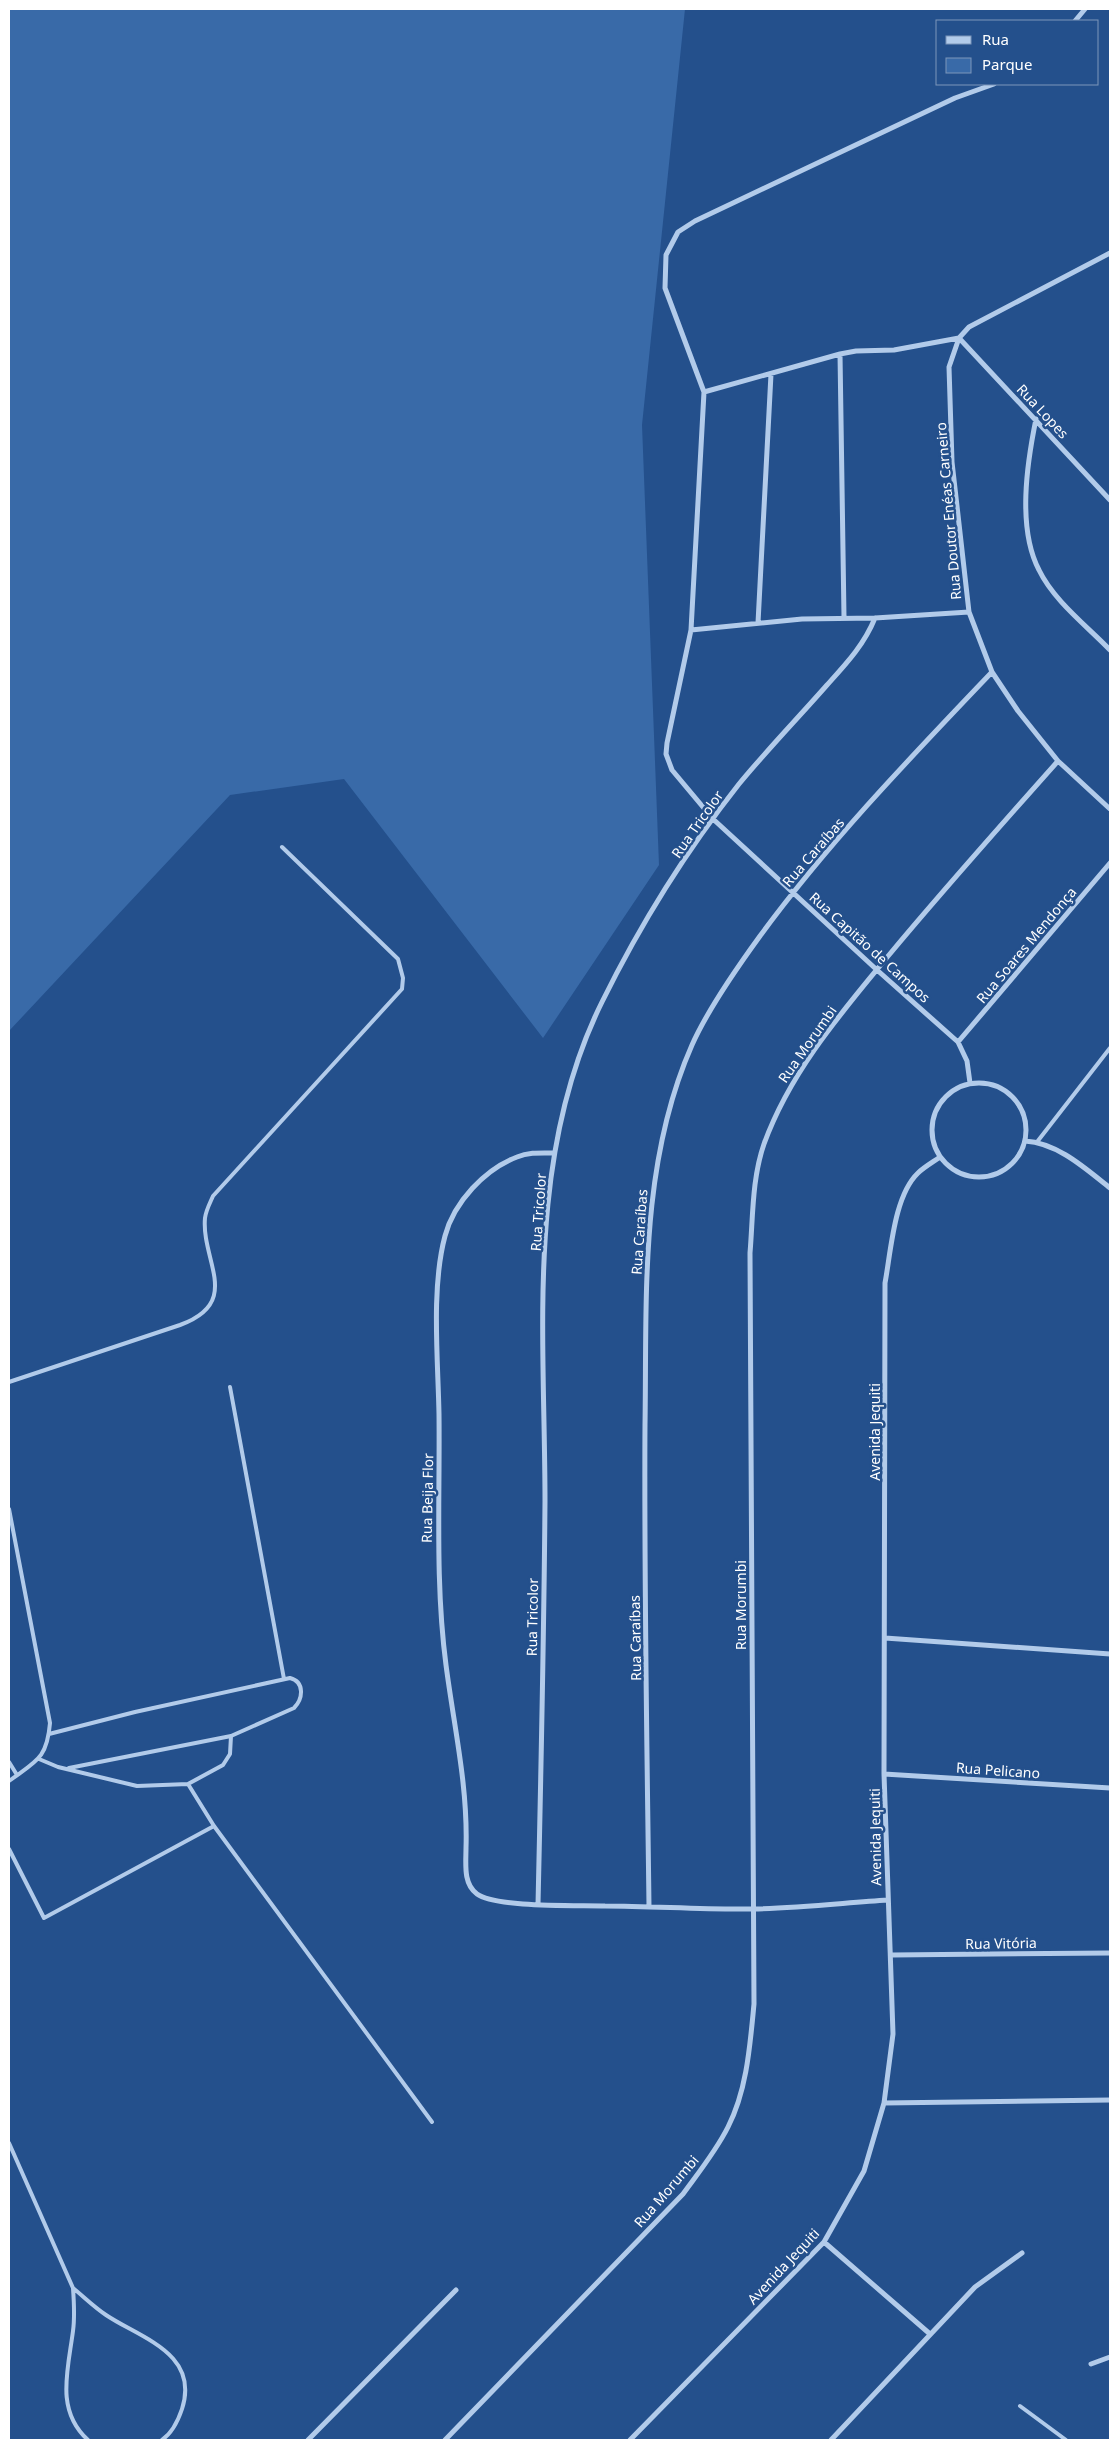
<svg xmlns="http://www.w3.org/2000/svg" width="1119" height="2449" font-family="'Noto Sans',sans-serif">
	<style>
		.green { fill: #396aa8 }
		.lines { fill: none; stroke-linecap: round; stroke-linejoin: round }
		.lane { stroke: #b2cbea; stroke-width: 4 }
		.street { stroke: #b2cbea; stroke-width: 5 }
		.labels { text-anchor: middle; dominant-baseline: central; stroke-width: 5; stroke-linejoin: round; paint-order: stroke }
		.street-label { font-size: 14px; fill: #fff; stroke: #24508c }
	</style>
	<rect width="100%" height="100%" fill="#24508c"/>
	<path class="green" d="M9 9H685L642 425 659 865 543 1038 344 779 230 795 9 1031Z"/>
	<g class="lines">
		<path class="lane" d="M1037 1142 1110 1048
			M9 1382 180 1325C243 1302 201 1261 205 1218 206 1210 210 1203 213 1196L402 989 403 978 398 959 282 847
			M230 1387 284 1679
			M9 1509 50 1723C47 1759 36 1761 9 1781
			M39 1759 58 1767 137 1786 188 1784 223 1765 230 1754 231 1736 294 1708C303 1699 305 1682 290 1678L135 1712 49 1734
			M9 1762 17 1775
			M69 1768 231 1736
			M188 1784 214 1826 432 2122
			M9 1849 44 1918 214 1826
			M9 2143 73 2288
			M1020 2406 1066 2440
			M88 2440C55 2410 68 2370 73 2331 75 2317 74 2302 73 2288 84 2297 94 2307 106 2315 140 2338 200 2353 182 2409 178 2421 172 2433 162 2440"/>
		<path class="street" d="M1075 21 1085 9
			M1110 253 969 327 959 338 949 367 952 462 969 612 992 672 1018 711 1058 761 1110 809
			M840 354 844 617
			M704 392 840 354 856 351 894 350 959 338 1110 500
			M1036 419C1027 463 1017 528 1039 570 1054 601 1087 626 1110 650
			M758 623 771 374
			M691 630 802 619 875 618 969 612
			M958 1042 1110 863
			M932 1130a47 47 0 1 1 94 0a47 47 0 1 1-94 0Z
			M970 1083 967 1061 958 1042 877 970 713 819 672 770 666 754 667 743 691 630 704 392 665 288 666 255 678 232 695 221 955 98 994 84
			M1025 1141C1058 1143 1086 1169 1110 1188
			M554 1153C541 1153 529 1152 517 1157 485 1169 454 1202 445 1236 431 1288 438 1359 439 1414 440 1498 435 1582 446 1665 454 1727 468 1786 466 1848 466 1864 463 1884 477 1894 496 1908 579 1905 605 1906 654 1906 703 1910 753 1909 797 1908 843 1903 888 1900
			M885 1638 1110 1654
			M884 1774 1110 1788
			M538 1905C541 1771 544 1636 545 1501 545 1335 525 1157 602 1002 640 925 686 851 739 784 767 750 798 718 827 685 846 664 864 645 875 618
			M649 1906C647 1746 644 1586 645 1425 647 1298 639 1165 692 1045 708 1009 736 969 760 936 829 842 911 757 992 672
			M892 1955 1110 1953
			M884 2103 1110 2100
			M824 2242 930 2334
			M1091 2364 1110 2357
			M308 2440 456 2290
			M445 2440 683 2194C699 2172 716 2151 728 2127 747 2090 750 2045 754 2004L750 1253C753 1217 752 1178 764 1144 790 1072 841 1013 889 955 944 889 1001 825 1058 761
			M630 2440 824 2242 864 2171 884 2103 893 2034 884 1774 885 1283C891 1251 894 1196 918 1173 924 1167 933 1162 940 1157
			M831 2440 975 2287 1022 2253"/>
	</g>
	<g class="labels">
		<g class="street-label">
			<text transform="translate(1043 411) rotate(47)">Rua Lopes</text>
			<text transform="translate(948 511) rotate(-95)">Rua Doutor Enéas Carneiro</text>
			<text transform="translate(697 824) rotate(-55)">Rua Tricolor</text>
			<text transform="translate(813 852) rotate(-49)">Rua Caraíbas</text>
			<text transform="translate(1026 945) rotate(-50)">Rua Soares Mendonça</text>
			<text transform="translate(870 947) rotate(42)">Rua Capitão de Campos</text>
			<text transform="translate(807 1044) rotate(-55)">Rua Morumbi</text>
			<text transform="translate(538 1212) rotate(-86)">Rua Tricolor</text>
			<text transform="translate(639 1232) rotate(-86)">Rua Caraíbas</text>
			<text transform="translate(874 1432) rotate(-90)">Avenida Jequiti</text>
			<text transform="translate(427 1498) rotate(-89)">Rua Beija Flor</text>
			<text transform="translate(740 1605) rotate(-90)">Rua Morumbi</text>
			<text transform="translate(532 1617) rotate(-89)">Rua Tricolor</text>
			<text transform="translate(635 1638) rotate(-91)">Rua Caraíbas</text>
			<text transform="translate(998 1770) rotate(4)">Rua Pelicano</text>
			<text transform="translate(875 1837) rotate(-91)">Avenida Jequiti</text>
			<text transform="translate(1001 1943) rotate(-1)">Rua Vitória</text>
			<text transform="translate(666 2191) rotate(-49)">Rua Morumbi</text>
			<text transform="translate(783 2266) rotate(-47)">Avenida Jequiti</text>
		</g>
	</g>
	<rect width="1119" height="2449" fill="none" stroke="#ffffff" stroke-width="20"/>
	<rect x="936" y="20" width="162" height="65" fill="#24508c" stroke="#7c96ba"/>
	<rect x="946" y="36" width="25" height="8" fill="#b2cbea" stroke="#7c96ba"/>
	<text x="982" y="45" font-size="15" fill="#ffffff">Rua</text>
	<rect x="946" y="58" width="25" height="15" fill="#396aa8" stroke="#7c96ba"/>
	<text x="982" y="70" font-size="15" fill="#ffffff">Parque</text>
</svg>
